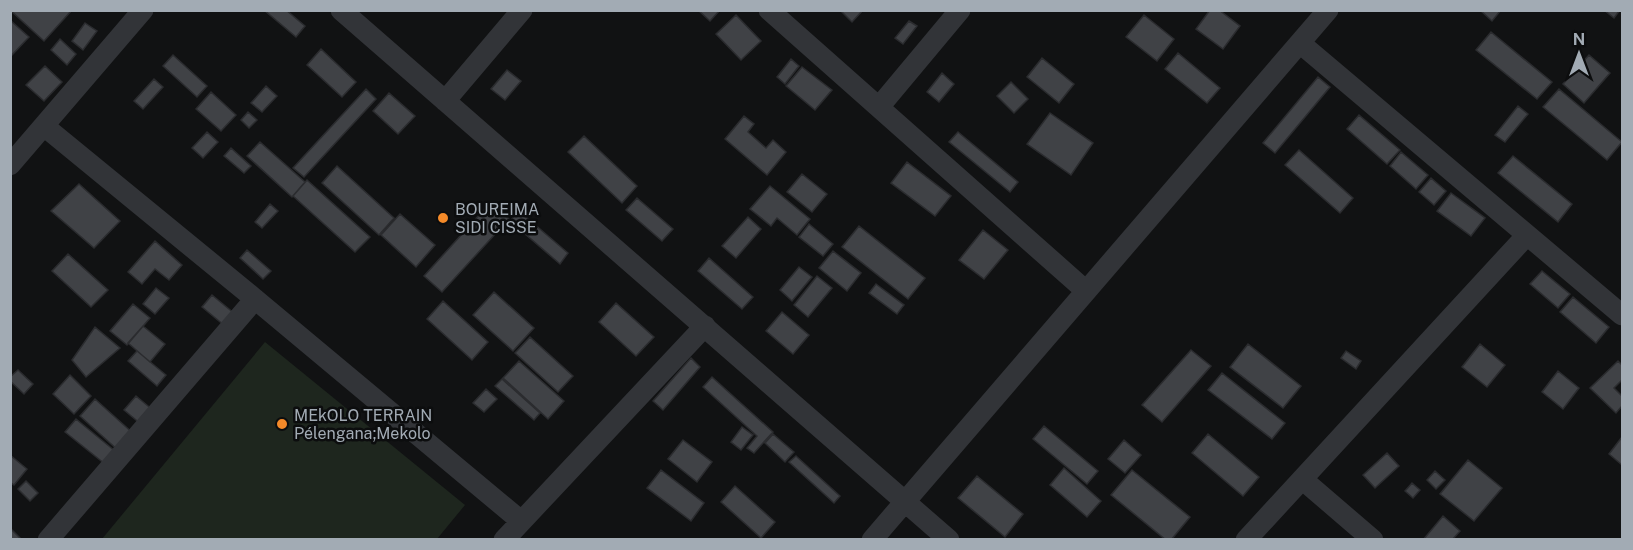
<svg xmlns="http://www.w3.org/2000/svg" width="1633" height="550" font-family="'Public Sans',sans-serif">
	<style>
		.green { fill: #1e261e }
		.building { fill: #404246; stroke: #2b2c2f; stroke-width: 1.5 }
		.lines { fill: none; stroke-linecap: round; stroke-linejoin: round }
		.minor { stroke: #323438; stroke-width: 21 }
		.poi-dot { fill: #f48a29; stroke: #0c0d0e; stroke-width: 2 }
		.labels { text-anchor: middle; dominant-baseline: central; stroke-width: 5; stroke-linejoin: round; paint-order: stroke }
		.poi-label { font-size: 16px; fill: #a2abb4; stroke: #0c0d0e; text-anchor: start }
	</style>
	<rect width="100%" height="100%" fill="#111213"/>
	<path class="green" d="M265 342 465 505 437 539H102Z"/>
	<path class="building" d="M10 10H72L44 41Z
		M264 10H286L305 26 296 37Z
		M698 10H720L710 21Z
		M840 10H863L852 22Z
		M1210 10H1219L1240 26 1223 49 1196 29Z
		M1480 10H1501L1492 21Z
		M1604 10H1620L1614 18Z
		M736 15 761 41 741 60 716 34Z
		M1144 15 1174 39 1157 61 1126 37Z
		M10 20 29 37 10 57Z
		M909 21 917 26 903 44 895 38Z
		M85 23 97 31 83 50 72 41Z
		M1491 32 1552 82 1537 99 1476 50Z
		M60 39 76 54 67 65 51 50Z
		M321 49 356 82 342 97 307 65Z
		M1178 53 1220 88 1207 103 1165 69Z
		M173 55 207 86 197 97 163 66Z
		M1589 55 1610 73 1584 103 1563 84Z
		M1042 58 1074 84 1059 103 1027 77Z
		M791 59 799 66 785 84 777 77Z
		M45 66 62 82 44 101 26 85Z
		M802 67 832 90 815 110 786 86Z
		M507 70 521 81 505 100 491 89Z
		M942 73 954 84 939 102 927 92Z
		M1318 77 1330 87 1275 153 1263 143Z
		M154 79 163 87 143 109 134 101Z
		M1011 82 1028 99 1014 113 997 96Z
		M266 86 277 96 262 112 251 103Z
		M366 89 376 99 304 177 293 168Z
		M1559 89 1622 142 1607 160 1543 107Z
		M211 92 236 115 221 131 196 109Z
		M389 93 415 116 398 134 373 111Z
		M1518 106 1528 114 1505 142 1495 135Z
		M248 112 257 120 249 128 241 120Z
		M1050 113 1093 143 1071 175 1027 144Z
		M1359 115 1400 150 1387 164 1347 129Z
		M744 116 754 124 748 132 766 148 773 140 786 152 767 175 725 139Z
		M207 132 218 142 203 158 192 148Z
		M958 132 1018 182 1010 192 949 142Z
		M584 136 637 186 622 203 568 152Z
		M260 142 305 182 292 197 247 156Z
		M231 148 251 166 244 173 224 156Z
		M1299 150 1353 198 1340 213 1285 165Z
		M1401 152 1428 175 1416 189 1390 166Z
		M1513 156 1572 204 1558 222 1498 173Z
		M907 162 951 196 935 216 891 183Z
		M337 166 394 218 379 235 322 183Z
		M802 174 827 194 812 212 787 192Z
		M1431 178 1446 191 1434 205 1419 192Z
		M307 180 370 237 355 252 293 196Z
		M79 184 120 221 94 248 51 211Z
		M770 186 810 219 797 235 777 218 771 226 750 209Z
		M1451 193 1485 218 1471 236 1437 211Z
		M637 198 673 229 662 241 626 210Z
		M491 202 509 219 442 292 424 276Z
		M270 204 278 211 262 228 255 222Z
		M519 211 568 253 560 264 510 221Z
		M400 214 435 245 416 267 381 235Z
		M748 217 761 229 736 258 722 246Z
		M809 224 833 244 823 256 799 237Z
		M859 226 925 278 908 299 842 247Z
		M983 230 1008 250 984 279 959 260Z
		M155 241 182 265 169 280 155 269 142 284 128 272Z
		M247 250 271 271 263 279 240 258Z
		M833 251 861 273 847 291 819 268Z
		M68 254 108 290 91 307 52 271Z
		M709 258 753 297 742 309 698 271Z
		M799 267 812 277 792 301 780 290Z
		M1542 271 1570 294 1558 308 1530 284Z
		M817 276 832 288 808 317 794 305Z
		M876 284 904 305 897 314 869 293Z
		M156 288 169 298 155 314 143 304Z
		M494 292 534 328 513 351 473 315Z
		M212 295 235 314 225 326 202 307Z
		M1573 297 1609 327 1596 343 1560 312Z
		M443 301 488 342 472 360 427 319Z
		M616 303 654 337 636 356 599 322Z
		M133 304 150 318 127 345 110 331Z
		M782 312 809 335 793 354 766 331Z
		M143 326 165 344 150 362 128 343Z
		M95 327 120 348 86 377 72 360Z
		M530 337 573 376 558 392 515 353Z
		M1248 344 1301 386 1283 408 1230 367Z
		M1480 344 1505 365 1487 387 1462 367Z
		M1191 350 1211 366 1162 422 1142 405Z
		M137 351 166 375 157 386 128 361Z
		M1346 351 1361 361 1356 369 1341 358Z
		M691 358 700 367 663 410 653 401Z
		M519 361 564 401 548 419 503 378Z
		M1618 361 1622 365V380L1614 388 1622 396V406L1616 413 1590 388Z
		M18 370 33 384 24 394 10 381V377Z
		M1558 371 1579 388 1563 409 1542 392Z
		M1222 373 1285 423 1272 439 1208 390Z
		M70 375 91 396 74 414 53 394Z
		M712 377 773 432 754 453 747 448 757 436 703 387Z
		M502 379 540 413 534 420 495 386Z
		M486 389 497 399 484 412 473 403Z
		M136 396 154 411 142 425 124 410Z
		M95 399 135 435 120 452 80 416Z
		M76 419 115 451 105 464 65 432Z
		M1044 426 1098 471 1087 484 1033 439Z
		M742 427 753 435 741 450 731 442Z
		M773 434 794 452 785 462 765 443Z
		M1208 434 1259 477 1243 496 1192 453Z
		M1622 437V465L1609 454Z
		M683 440 712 462 697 482 668 459Z
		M1124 440 1141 455 1125 473 1108 459Z
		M1387 453 1399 466 1375 488 1363 475Z
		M10 455 27 469 14 485 10 482Z
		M796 456 840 496 834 503 789 462Z
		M1468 460 1502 488 1474 521 1440 494Z
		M1064 468 1101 501 1087 517 1050 485Z
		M661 470 704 503 691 521 647 488Z
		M1132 470 1190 517 1171 540H1166L1111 495Z
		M1435 471 1445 480 1436 489 1427 480Z
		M977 476 1023 514 1005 537 958 498Z
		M26 481 38 493 30 501 18 489Z
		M1412 483 1420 490 1413 498 1405 491Z
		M735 486 775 522 761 538 721 502Z
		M1443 516 1460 531 1452 540H1423Z
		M10 528 22 540H10Z"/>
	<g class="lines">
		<path class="minor" d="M341 10 949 540
			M769 10 1086 291
			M1300 43 1622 315
			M445 101 522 10
			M879 107 960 10
			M44 126 255 299 521 521
			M10 165 143 10
			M1302 479 1373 540
			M48 540 255 299
			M504 540 705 326
			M872 540 1328 10
			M1246 540 1527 235"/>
	</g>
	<g class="poi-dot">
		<circle cx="443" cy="218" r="6"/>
		<circle cx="282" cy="424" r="6"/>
	</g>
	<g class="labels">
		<g class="poi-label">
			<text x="455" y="209">BOUREIMA<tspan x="455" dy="18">SIDI CISSE</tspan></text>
			<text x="294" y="415">MEkOLO TERRAIN<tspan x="294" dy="18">Pélengana;Mekolo</tspan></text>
		</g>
	</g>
	<rect width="1633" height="550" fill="none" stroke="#a2abb4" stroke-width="24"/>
	<g transform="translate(1579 54)" stroke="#0c0d0e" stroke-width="4.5" paint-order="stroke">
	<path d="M0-4.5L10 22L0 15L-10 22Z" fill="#a2abb4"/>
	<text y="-9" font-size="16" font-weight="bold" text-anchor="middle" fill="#a2abb4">N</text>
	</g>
</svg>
